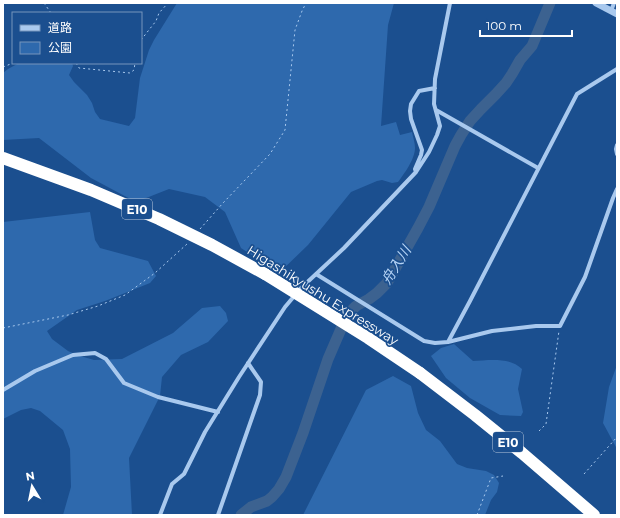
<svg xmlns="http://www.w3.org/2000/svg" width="620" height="518" font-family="Montserrat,'Noto Sans JP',sans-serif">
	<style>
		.green { fill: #2e69ad }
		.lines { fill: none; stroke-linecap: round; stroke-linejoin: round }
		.river { stroke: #3c6290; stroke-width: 11 }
		.path { stroke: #a9c9ee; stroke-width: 1; stroke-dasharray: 2 3; stroke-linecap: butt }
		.minor { stroke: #a9c9ee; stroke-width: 4 }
		.tertiary { stroke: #a9c9ee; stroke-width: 7 }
		.motorway { stroke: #fff; stroke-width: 12 }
		.motorway-bridge { stroke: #fff; stroke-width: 12 }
		.labels { text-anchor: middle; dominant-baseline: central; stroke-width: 3.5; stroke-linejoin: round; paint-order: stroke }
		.shield { fill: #1b4f8f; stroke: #bbcadd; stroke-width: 1 }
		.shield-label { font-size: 12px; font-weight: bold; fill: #fff }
		.street-label { font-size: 13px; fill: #fff; stroke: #1b4f8f }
		.water-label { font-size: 14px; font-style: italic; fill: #b5d3f5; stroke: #1b4f8f }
	</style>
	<rect width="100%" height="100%" fill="#1b4f8f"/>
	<path class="green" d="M177 3H394L388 25 381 126 396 122 400 135 412 132C413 137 415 143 415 148 415 159 404 174 398 182L392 183 382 180 377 181 351 192 308 245 279 273 241 248 225 212 205 197 169 189 136 202 91 178 39 138 3 140V73L8 69 19 63H72L73 66 69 75 74 82 87 95 92 103 95 112 100 119 129 126 135 118 140 78 149 50 154 40Z
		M90 212 95 240 100 248 148 261 156 276 150 283 105 301 77 310 47 331 52 339 68 351 77 355 94 360 122 359 173 333 202 308 220 306 226 313 228 321 208 342 181 355 162 377 160 396 129 458 132 515H63L71 487 70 449 63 430 40 411 31 408 21 410 3 419V222Z
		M454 344 473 361C489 360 510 357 522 369L518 389 523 412 521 416 500 415 470 398 446 378 431 356 441 348Z
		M617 365V449L603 423 609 387Z
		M393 376 411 386 418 413 426 430 440 441 457 464 467 468 486 471 494 475 499 483 497 492 491 500 485 515H303L366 390Z"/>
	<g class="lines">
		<path class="river" d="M241 515 251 507 267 501 272 497 279 489 286 477 303 433 328 359 344 322 348 314 356 306 369 299 377 293 387 283 418 228 429 207 455 146 461 135 470 121 481 109 496 94 506 83 512 74 520 60 532 46 550 3"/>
		<path class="path" d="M44 3 51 13
			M141 40 156 21 159 13 168 3
			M76 63 79 68 130 73 134 70 135 63
			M3 67 13 63
			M200 229 223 203 270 154 285 130 295 30 302 11 306 3
			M3 328 68 315 98 306 125 295 155 273 187 244
			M539 431 546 424 559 331
			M584 474 617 437
			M477 515 491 478 503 476"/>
		<path class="minor" d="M611 11 614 3
			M436 110 538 168
			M617 145 616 149 617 154
			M416 172 415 169 421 155 422 150 411 119 410 111 411 104 419 91 435 88
			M316 274 424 341 435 343 448 342 492 331 536 326H560L585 277 613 198 617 189
			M448 342 470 301 577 94 617 69
			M3 390 35 371 73 355 95 353 106 359 124 383 158 397 218 412
			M160 515 172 484 184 474 205 432 239 377 285 307 301 288 344 248 416 172 429 152 437 135 440 126 434 104 435 79 450 3
			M218 515 260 395 261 382 248 363"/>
		<path class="tertiary" d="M596 3 617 14"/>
		<path class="motorway" d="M3 158 91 190 159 219 212 245 265 274
			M420 373 475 415 522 453 594 515"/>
		<path class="motorway-bridge" d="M265 274 368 338 420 373"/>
	</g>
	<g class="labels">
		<g class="shield">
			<rect x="122" y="199" width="30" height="20" rx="3"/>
			<rect x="493" y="432" width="30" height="20" rx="3"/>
		</g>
		<g class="shield-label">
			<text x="137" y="209">E10</text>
			<text x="508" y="442">E10</text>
		</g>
		<g class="street-label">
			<text transform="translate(323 295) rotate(32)">Higashikyushu Expressway</text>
		</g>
		<g class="water-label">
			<text transform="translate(396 265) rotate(-58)">舟入川</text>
		</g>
	</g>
	<rect width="620" height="518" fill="none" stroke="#ffffff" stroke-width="8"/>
	<rect x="12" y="12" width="130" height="52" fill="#1b4f8f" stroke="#7695bc"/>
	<rect x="20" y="25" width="20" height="6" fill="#a9c9ee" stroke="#7695bc"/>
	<text x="48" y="32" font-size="12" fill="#ffffff">道路</text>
	<rect x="20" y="42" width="20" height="12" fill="#2e69ad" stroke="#7695bc"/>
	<text x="48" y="52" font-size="12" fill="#ffffff">公園</text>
	<g transform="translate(32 486) rotate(350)" stroke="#1b4f8f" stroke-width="3" paint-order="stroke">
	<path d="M0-3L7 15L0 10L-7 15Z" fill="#ffffff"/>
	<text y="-6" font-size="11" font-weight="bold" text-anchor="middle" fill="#ffffff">N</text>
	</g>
	<path d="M480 30v6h92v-6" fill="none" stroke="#ffffff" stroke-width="2"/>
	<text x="486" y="30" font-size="12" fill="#ffffff" stroke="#1b4f8f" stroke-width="3" paint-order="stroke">100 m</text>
</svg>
